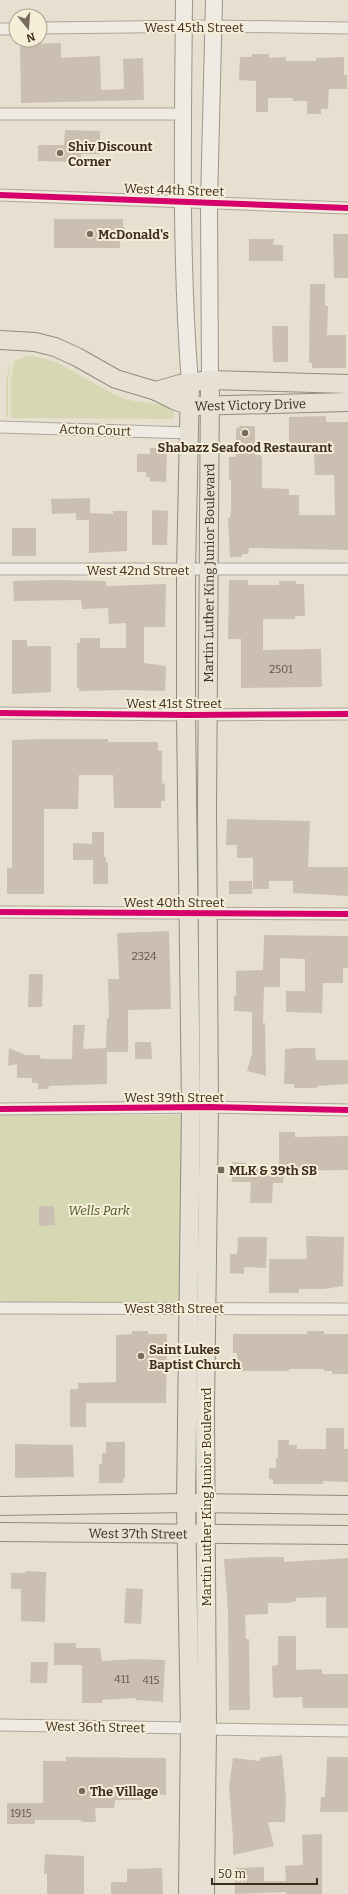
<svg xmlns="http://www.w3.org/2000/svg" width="348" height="1894" font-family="Bitter,serif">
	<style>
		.green { fill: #d6d7b3 }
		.building { fill: #cbbfb2 }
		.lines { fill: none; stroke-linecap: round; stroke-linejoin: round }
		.minor-casing { stroke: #ada599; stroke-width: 13 }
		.secondary-casing { stroke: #9c958a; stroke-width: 18 }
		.primary-casing { stroke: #928b80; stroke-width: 20 }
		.minor { stroke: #efebe3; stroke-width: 11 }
		.secondary { stroke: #efebe3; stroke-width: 16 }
		.primary { stroke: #e6e1d4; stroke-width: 18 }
		.cycleway-casing { stroke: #f7eed8; stroke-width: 8 }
		.cycleway { stroke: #d6006c; stroke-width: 6 }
		.poi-dot { fill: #786c5e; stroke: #f7eed8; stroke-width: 1.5 }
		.labels { text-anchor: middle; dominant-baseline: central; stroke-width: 4; stroke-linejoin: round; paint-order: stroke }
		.number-label { font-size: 11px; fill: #605244 }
		.street-label { font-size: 13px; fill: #3d2e20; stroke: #f7eed8 }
		.poi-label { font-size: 13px; font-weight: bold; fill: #3d2e20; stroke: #f7eed8; text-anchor: start }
		.park-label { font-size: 13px; font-style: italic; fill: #4d5a26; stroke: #f7eed8 }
	</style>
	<rect width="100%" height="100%" fill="#e7e0d1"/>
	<path class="green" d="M28 356C63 357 93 388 126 399 140 404 161 402 174 409L173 419 11 418V380L14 361Z
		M10 364 11 366 8 378V418L6 417V379Z
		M0 1115H197L196 1305 0 1304Z"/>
	<path class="building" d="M61 43V58L100 56 101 90 124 89 123 59 143 58 144 100 21 103 20 44Z
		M252 54H269V58L286 57V61H316V58L344 57V75H347V89H329L328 109H321V114H307V101H293V98H268V112H256V81L239 80 240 57H252Z
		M65 130 100 131V154H81V162L38 161V145H64Z
		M54 219H123V227H125V240H120V248H54Z
		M333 234H348V278H334Z
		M249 239H274L273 245H283V261H249Z
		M310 284H325V306H328L327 335H346V368H312V363H309Z
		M272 326H288V362H273Z
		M326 416V422H348V550L249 548 248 554H242V557H230L228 518H230L231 511V480H229V457H236V428H239V426H255V455H261V457L262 458V488L289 489V495H299V515H335L334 475H315L314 453 292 454V446H289V417Z
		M150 448H167L166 482 150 481V477H146V472H137V454H150Z
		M90 498V513L113 514V511H127V551L89 553V520H76V513L52 514 51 499Z
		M152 510 168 511 167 545H152Z
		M12 528H36V556H12Z
		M52 580 106 581V586L166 584 165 627H144V663L166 666 165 691 126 690 79 691V688H77V643H80V638H100V648H126V623L109 624 108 608 82 609 81 600 14 601 13 581Z
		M229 580H248V585H279V581H296V584H304L305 616H295V619H263V650L321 649 322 687 241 688V639H228Z
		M12 640H27V646H51V692L12 694Z
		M42 739H108V742H158V751H162V784L165 783V801H161V808H114L113 775H79L78 809H44V894H7V868H12V740Z
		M227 819 310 821 308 867H348V896L293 893V881H269V889H253V858H237V845H226Z
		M92 832H104V857H106V862L108 863V884H93V860H73V843L92 844Z
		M229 881H252V894H229Z
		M169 931 171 1009 128 1010V1052H107V1084L49 1086 48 1089H38V1083H32V1078H17V1064L8 1066 9 1048 26 1055H40V1058L43 1059H72L73 1025H85L83 1049 106 1048 107 1018H109L108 979H119L117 933Z
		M264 935 348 936V968H343V983H323L322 1013 286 1012V991H305V959L280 958V987H264L263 1023H265L266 1076 247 1071 252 1054V1012L234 1011V996H236V971L263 970Z
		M29 974H43L42 1007H28Z
		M135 1042H151L152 1059H135Z
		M296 1048H315L316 1060H348V1084L317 1086V1088H294V1084H284L285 1049Z
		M279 1132H295V1137L348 1136V1170L284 1171 283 1183H273L272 1203H250L251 1182H232V1162L247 1163 246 1168H279Z
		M39 1206H54L55 1225 39 1226Z
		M306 1236 344 1237 343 1286 324 1289H299V1293H269V1259H304L307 1258Z
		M238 1237H267L266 1268 244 1267V1274L230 1273V1254H237Z
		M132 1331H148V1334H167L166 1403H86V1427H70V1389H78V1383L116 1382V1335L132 1334Z
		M307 1331H324V1334H348V1374H332V1371H324V1369H289V1371H239L237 1353H233V1334H307Z
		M326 1428H344V1449H348V1482L323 1481V1484H273V1480L269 1479V1468H276V1458H278V1440H289V1445H297V1449H326Z
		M106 1442H125V1478L123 1479V1483H99V1464H102V1453H106Z
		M15 1444 73 1445 74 1477 15 1478Z
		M263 1557H284V1562L348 1558V1628H326V1597L296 1598V1601L288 1603H268V1614L245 1615 246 1639H249L250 1710H229L228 1610 224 1559Z
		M25 1571 46 1572 45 1622 21 1621V1589H11V1573H26Z
		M126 1588 143 1589 141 1624 124 1623Z
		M278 1636H296V1670L322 1669V1674H348V1708H303L302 1697 273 1698 272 1666 278 1665Z
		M54 1643H76V1648H100L102 1661 137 1659 165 1660 163 1702 136 1700V1698L102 1700V1703H82V1665H54Z
		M31 1662H48L47 1683H30Z
		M282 1755 286 1798 285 1822H268L274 1846 233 1855V1839L229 1787 233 1758 260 1761V1758Z
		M66 1757 166 1758V1795L142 1794V1800H115L114 1808H95L96 1822H81V1820H35V1824H7V1803H43V1761H66Z
		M327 1757H348V1812H320L321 1797H325Z
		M322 1834V1894H286V1892L235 1894 234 1868 264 1867V1881H286L285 1866 303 1865 302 1835Z
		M45 1854 84 1856V1894H47V1874H44Z
		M162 1868 163 1894H111V1882H127V1869Z"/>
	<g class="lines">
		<g class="minor-casing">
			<path id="minor" d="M40 28 214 26 348 28
				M0 29H16
				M0 114H182
				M0 195 348 208
				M0 427 189 433
				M0 569H348
				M0 713 186 715 348 714
				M0 912 348 914
				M0 1109 209 1107 348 1110
				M0 1308 348 1309
				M0 1725 190 1728
				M207 1729 348 1731"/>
		</g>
		<g class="secondary-casing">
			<path id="secondary" d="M184 0C183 128 180 256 190 383
				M210 380 209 203 214 0"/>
		</g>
		<g class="primary-casing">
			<g id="primary">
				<path id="s1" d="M0 340 35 342 55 347 77 357 116 379 156 391 174 400 190 406 348 402"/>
				<path d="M156 391 180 384 210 380 348 384"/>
				<path d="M0 1506 186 1503 348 1505"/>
				<path id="s2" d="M0 1532 348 1535"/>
				<path d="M188 1894 190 1728 186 1503 191 1107 186 715V570L190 383"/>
				<path id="s3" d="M205 1894 207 1729 205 1408 209 1107 207 810 210 380"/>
			</g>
		</g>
		<use href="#minor" class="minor"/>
		<use href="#secondary" class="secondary"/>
		<use href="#primary" class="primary"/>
		<g class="cycleway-casing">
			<path id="cycleway" d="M0 195 348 208
				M0 713 186 715 348 714
				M0 912 348 914
				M0 1109 209 1107 348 1110"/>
		</g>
		<use href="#cycleway" class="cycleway"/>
	</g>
	<g class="poi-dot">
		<circle cx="60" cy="153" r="4"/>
		<circle cx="90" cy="234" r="4"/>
		<circle cx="245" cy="433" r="4"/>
		<rect x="217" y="1166" width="8" height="8" rx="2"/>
		<circle cx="141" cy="1356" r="4"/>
		<circle cx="82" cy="1791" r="4"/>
	</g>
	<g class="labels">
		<g class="number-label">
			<text x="281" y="669">2501</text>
			<text x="144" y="956">2324</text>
			<text x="122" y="1679">411</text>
			<text x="151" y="1680">415</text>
			<text x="21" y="1813">1915</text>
		</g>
		<g class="street-label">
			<text x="194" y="27">West 45th Street</text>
			<text transform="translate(174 190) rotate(2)">West 44th Street</text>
			<text stroke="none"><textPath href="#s1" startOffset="264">West Victory Drive</textPath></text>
			<text transform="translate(95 430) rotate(2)">Acton Court</text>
			<text x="138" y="570">West 42nd Street</text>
			<text stroke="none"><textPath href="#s3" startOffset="1321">Martin Luther King Junior Boulevard</textPath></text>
			<text x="174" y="703">West 41st Street</text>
			<text x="174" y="902">West 40th Street</text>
			<text x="174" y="1097">West 39th Street</text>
			<text x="174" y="1308">West 38th Street</text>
			<text transform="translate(206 1497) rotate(-90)">Martin Luther King Junior Boulevard</text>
			<text stroke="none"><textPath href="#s2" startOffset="138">West 37th Street</textPath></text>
			<text transform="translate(95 1727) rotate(1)">West 36th Street</text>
		</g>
		<g class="poi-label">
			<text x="68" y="146">Shiv Discount<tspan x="68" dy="15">Corner</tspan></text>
			<text x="98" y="234">McDonald's</text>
			<text x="245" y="447" text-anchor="middle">Shabazz Seafood Restaurant</text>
			<text x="229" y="1170">MLK &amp; 39th SB</text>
			<text x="149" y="1349">Saint Lukes<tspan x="149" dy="15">Baptist Church</tspan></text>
			<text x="90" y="1791">The Village</text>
		</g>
		<g class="park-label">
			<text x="99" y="1210">Wells Park</text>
		</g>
	</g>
	<g transform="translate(28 28) rotate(163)"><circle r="19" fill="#f7eed8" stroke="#ada18e"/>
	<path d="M0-3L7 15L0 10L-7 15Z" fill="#786c5e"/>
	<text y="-6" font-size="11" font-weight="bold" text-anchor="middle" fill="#3d2e20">N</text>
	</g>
	<path d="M212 1878v6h105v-6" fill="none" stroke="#3d2e20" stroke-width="2"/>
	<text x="218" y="1878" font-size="12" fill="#3d2e20" stroke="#f7eed8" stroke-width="3" paint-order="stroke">50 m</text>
</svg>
